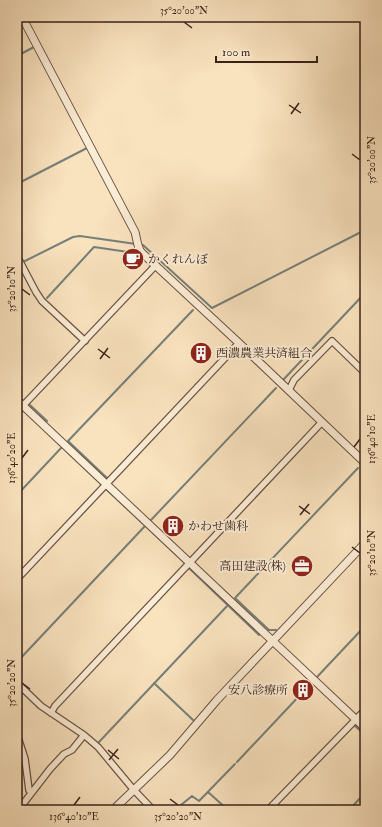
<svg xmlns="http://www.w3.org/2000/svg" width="382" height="827" font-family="'IM FELL Double Pica','Noto Serif JP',serif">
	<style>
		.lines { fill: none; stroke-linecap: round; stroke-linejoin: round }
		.stream { stroke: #767f78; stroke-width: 2 }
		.minor-casing { stroke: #695242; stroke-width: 8 }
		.tertiary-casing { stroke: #695242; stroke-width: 9 }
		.minor { stroke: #fbecd5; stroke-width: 5.5 }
		.tertiary { stroke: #fbecd5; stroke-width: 7 }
		.ticks { fill: none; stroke: #392219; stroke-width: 1.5 }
		.labels { text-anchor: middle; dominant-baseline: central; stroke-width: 4; stroke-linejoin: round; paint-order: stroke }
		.poi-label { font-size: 12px; fill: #392219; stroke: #fbecd5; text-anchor: start }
		.neatline { fill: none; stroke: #392219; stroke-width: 1.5 }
		.ticks-label { font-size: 10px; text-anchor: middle; fill: #392219 }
	</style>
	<rect width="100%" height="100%" fill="#f9e2be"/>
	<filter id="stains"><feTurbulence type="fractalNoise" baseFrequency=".005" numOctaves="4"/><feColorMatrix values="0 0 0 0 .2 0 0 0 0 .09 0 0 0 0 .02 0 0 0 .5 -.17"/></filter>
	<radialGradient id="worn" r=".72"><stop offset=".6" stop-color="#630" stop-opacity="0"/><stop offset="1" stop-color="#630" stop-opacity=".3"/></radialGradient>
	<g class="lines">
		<path class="stream" d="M17 56 34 47
			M17 184 87 148
			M141 245H143L212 308 365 230
			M17 265 73 237 80 236 136 244
			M47 298 94 247 135 253 143 260
			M283 380 365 293
			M30 405 47 421
			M58 443 102 485
			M107 478 68 441 193 310
			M106 489 185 563
			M17 495 62 447
			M151 520 276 388
			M189 568 259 635
			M276 630H269L235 598 358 468
			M17 662 145 526
			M317 677 365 626
			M154 683 193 720
			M306 688 311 683
			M354 725 365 735
			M99 742 228 605
			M237 762 301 694
			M208 792 228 810
			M181 805 192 796 199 801 235 764
			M173 810 175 808
			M349 810 365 793"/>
		<g class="minor-casing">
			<path id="minor" d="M17 256 36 292 42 301 85 341
				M289 390 294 380 332 341 365 373
				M17 412 156 265
				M17 579 239 343
				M17 683 41 706 84 735 98 747 133 789 153 810
				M51 713 55 706 322 422
				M17 734 25 759 29 790 31 793
				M17 807 23 804 50 769 64 754 72 750 84 735
				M268 810 365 710"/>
		</g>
		<g class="tertiary-casing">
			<path id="tertiary" d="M22 17 135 232C137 239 137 246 141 252L239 343 365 463
				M17 400 365 728
				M113 810 170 755 217 700 365 543"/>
		</g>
		<use href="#minor" class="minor"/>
		<use href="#tertiary" class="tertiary"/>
	</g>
	<path class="ticks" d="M184 22 192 28M289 105 301 113M291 114 299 103M352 154 360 160M22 289 30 295M98 349 110 358M100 359 108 348M354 447 360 439M22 458 28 450M299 506 310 514M300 515 309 504M352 547 360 553M22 683 30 689M108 750 119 759M109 760 118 749M170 799 178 805M74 805 80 797"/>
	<defs>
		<g id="cafe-disc" transform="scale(1.15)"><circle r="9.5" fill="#8f2418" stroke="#fbecd5"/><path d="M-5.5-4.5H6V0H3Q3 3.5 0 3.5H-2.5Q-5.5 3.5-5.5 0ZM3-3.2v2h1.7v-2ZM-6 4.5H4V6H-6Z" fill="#fff"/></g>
		<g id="building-disc" transform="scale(1.15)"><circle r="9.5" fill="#8f2418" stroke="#fbecd5"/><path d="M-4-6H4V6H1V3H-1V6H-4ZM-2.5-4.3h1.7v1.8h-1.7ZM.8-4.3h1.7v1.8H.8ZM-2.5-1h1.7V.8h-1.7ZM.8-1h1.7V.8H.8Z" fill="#fff"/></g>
		<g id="office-disc" transform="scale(1.15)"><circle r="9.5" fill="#8f2418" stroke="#fbecd5"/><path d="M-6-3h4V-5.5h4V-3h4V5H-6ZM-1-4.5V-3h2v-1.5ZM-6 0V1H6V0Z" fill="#fff"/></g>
	</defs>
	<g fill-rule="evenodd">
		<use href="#cafe-disc" x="133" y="259"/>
		<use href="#building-disc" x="201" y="353"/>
		<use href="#building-disc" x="173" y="526"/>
		<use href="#office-disc" x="302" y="566"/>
		<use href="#building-disc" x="303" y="690"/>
	</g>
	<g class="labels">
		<g class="poi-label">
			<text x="148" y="259">かくれんぼ</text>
			<text x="216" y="353">西濃農業共済組合</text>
			<text x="188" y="526">かわせ歯科</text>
			<text x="286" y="566" text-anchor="end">高田建設(株)</text>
			<text x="288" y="690" text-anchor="end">安八診療所</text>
		</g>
	</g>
	<rect width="382" height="827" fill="none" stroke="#f9e2be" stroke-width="44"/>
	<path d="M216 56v6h101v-6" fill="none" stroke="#392219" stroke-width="2"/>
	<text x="222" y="56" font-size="12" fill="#392219" stroke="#fbecd5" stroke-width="3" paint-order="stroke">100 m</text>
	<rect x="22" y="22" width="338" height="783" class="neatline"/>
	<g class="ticks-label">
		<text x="184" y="14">35°20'00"N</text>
		<text transform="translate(371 160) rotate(-90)" y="4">35°20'00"N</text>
		<text transform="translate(11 289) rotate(-90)" y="4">35°20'10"N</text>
		<text transform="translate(371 439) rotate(-90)" y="4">136°40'10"E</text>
		<text transform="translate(11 458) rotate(-90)" y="4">136°40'20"E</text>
		<text transform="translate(371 553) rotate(-90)" y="4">35°20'10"N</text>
		<text transform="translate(11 683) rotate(-90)" y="4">35°20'20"N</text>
		<text x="74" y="820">136°40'10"E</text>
		<text x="178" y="820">35°20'20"N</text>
	</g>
	<rect width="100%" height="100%" filter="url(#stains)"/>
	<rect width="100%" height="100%" fill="url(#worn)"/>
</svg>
